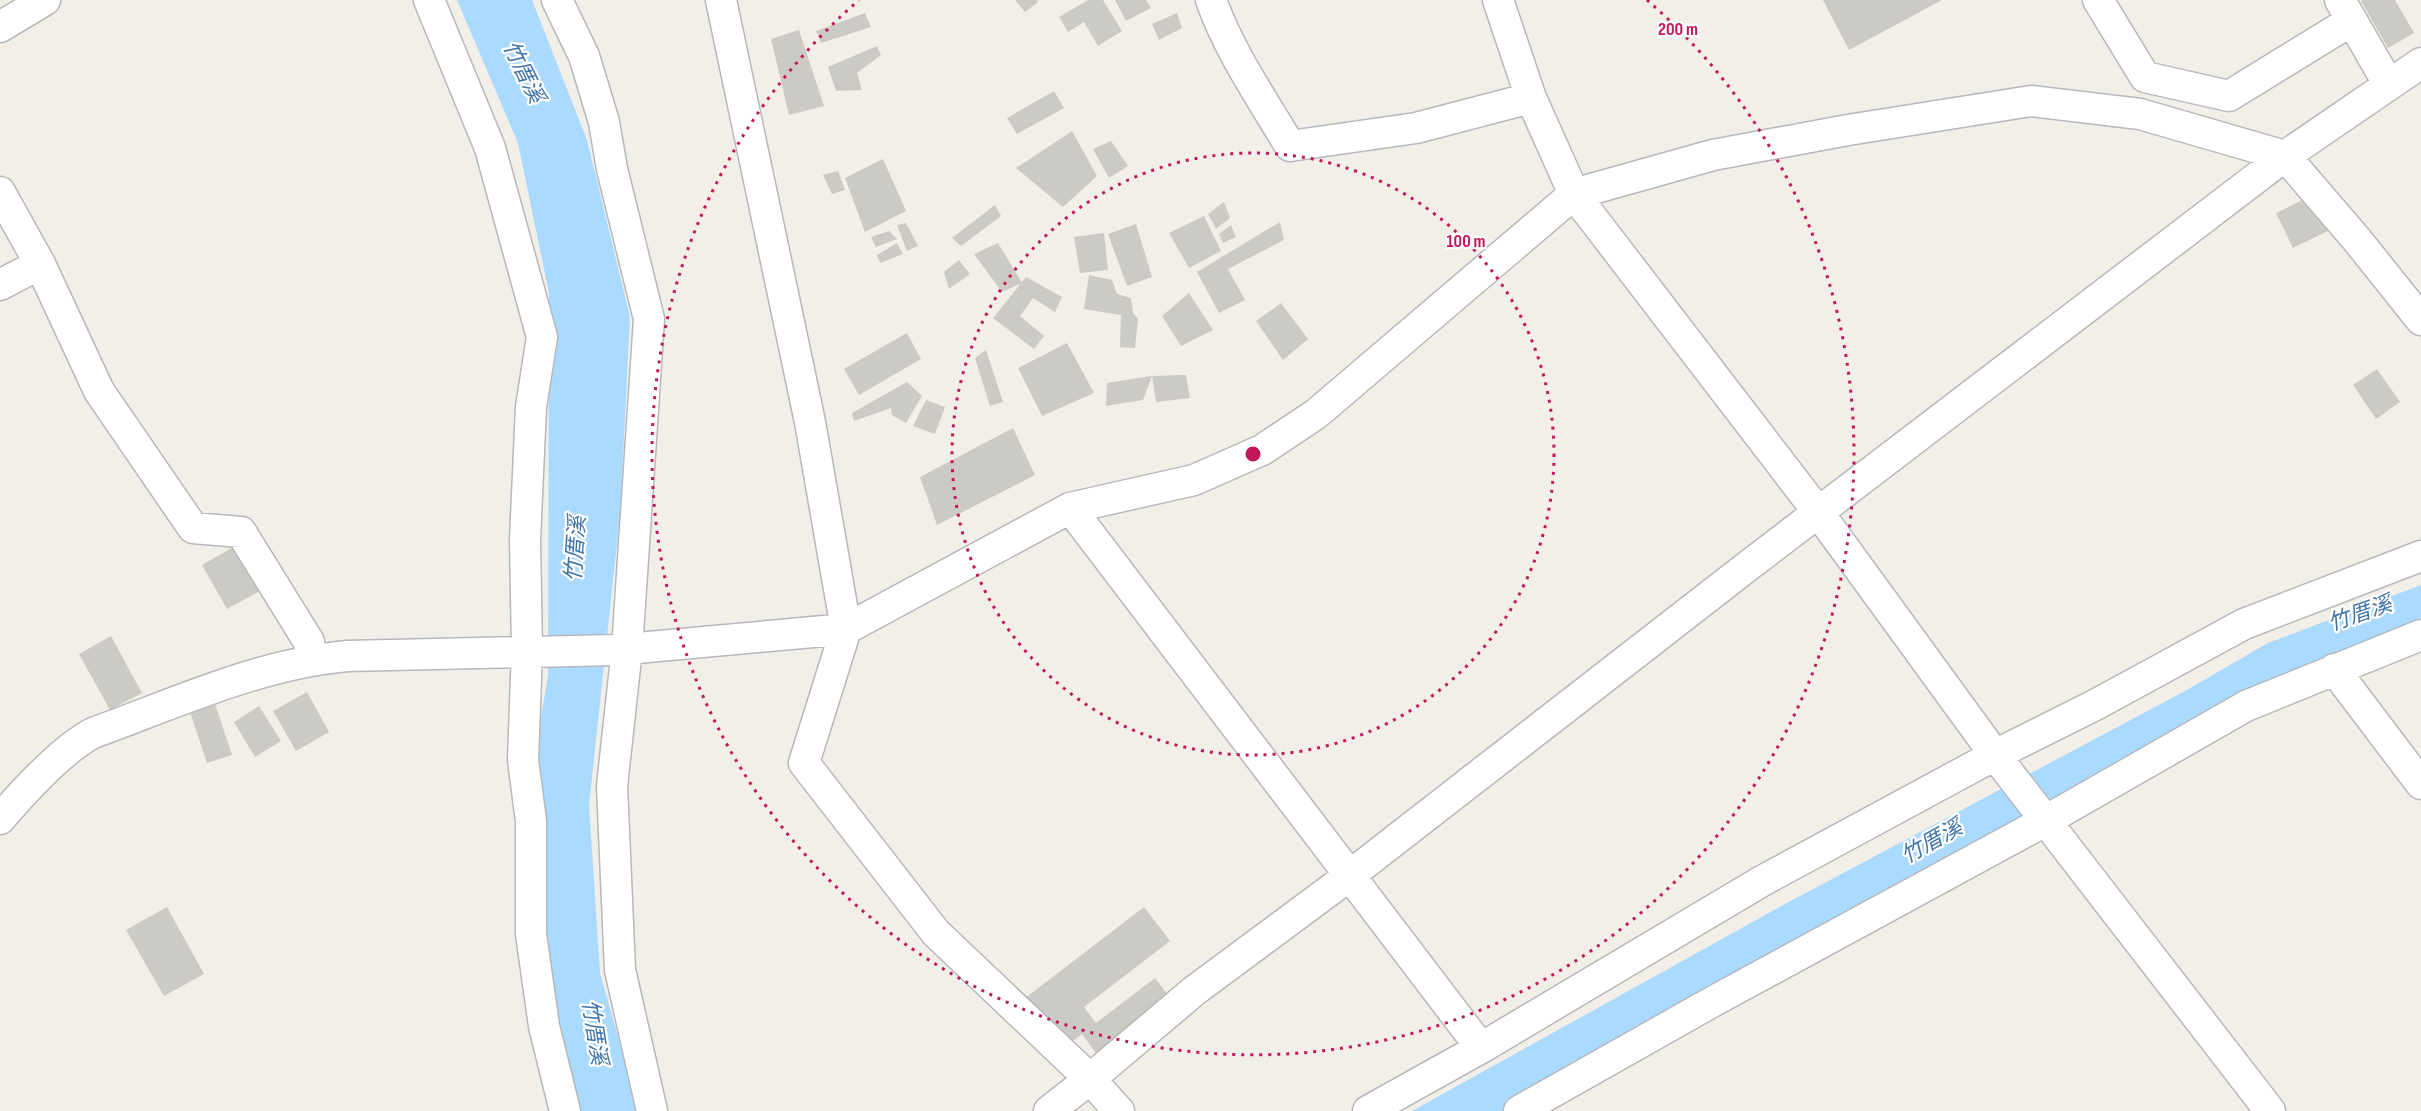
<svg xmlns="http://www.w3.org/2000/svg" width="2421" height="1111" font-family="'Sofia Sans Condensed','Noto Sans TC',sans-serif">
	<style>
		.water { fill: #aadaff }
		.building { fill: #cccac5 }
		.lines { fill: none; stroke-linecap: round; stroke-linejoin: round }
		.minor-casing { stroke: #b5b8bc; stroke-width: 33 }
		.minor { stroke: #fff; stroke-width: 30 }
		.ring { fill: none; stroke: #c2185b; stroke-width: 3; stroke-dasharray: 3 6 }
		.labels { text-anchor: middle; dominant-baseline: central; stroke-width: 4.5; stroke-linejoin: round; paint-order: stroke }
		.water-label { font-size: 22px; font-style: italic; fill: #4174aa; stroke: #fff }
		.centre { fill: #c2185b; stroke: #fff; stroke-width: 3 }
		.ring-label { font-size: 18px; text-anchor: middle; font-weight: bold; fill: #c2185b; stroke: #fff; stroke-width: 4.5; stroke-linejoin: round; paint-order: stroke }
	</style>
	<rect width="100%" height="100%" fill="#f1efe8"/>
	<path class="water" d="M457 0H532L587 140 630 317 620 515 589 805 600 973 639 1111H577L545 1002 530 782 548 676 549 293 518 143Z
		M2421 585V634L2194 733 1516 1111H1412L1785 904 2185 691 2268 643Z"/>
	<path class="building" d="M1015 0H1037L1038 2 1025 12Z
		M1088 0H1103L1122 31 1098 46 1084 22 1068 32 1059 17Z
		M1115 0H1146L1151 8 1126 21Z
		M1823 0H1942L1849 50Z
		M2363 0H2395L2414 33 2388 48 2361 1Z
		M865 13 871 27 821 43 816 31Z
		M1177 13 1182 28 1159 40 1152 24Z
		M799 30 824 106 789 115 771 39Z
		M877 46 881 55 857 73 862 90 836 91 828 67Z
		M1054 91 1064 108 1017 134 1007 118Z
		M1072 131 1097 176 1063 207 1016 168Z
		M1111 141 1128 166 1109 178 1093 149Z
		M883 159 906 211 865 232 845 178Z
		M838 171 845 190 832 194 823 175Z
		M2313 195 2330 230 2293 248 2276 213Z
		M1224 202 1230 218 1216 229 1208 214Z
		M995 205 1001 216 961 246 952 238Z
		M1204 216 1221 251 1189 268 1169 233Z
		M1280 222 1284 240 1228 269 1245 300 1219 313 1197 272Z
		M906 223 918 246 907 251 897 225Z
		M1136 224 1152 277 1127 286 1108 234Z
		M1231 225 1236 237 1223 243 1219 234Z
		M889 231 897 239 876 247 871 237Z
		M1104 233 1108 270 1080 273 1074 237Z
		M897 243 903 254 880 263 877 255Z
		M998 243 1022 283 1002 292 974 254Z
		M959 260 970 274 949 289 944 272Z
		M1089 275 1112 280 1117 294 1131 298 1133 313 1138 319 1135 348 1120 347 1121 315 1084 309Z
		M1026 277 1062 297 1055 312 1033 298 1020 316 1044 336 1034 349 993 318Z
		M1189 293 1213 330 1181 346 1162 316Z
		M1281 303 1308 339 1283 360 1256 321Z
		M907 333 921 359 859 395 844 369Z
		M1067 343 1094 393 1042 416 1018 368Z
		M986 350 1003 402 990 406 975 358Z
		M2377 369 2400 402 2376 419 2353 385Z
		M1186 375 1190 398 1156 402 1152 376Z
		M1152 376 1143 400 1106 406 1107 383Z
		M907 382 922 396 906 423 892 415 891 408 854 421 852 413Z
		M926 400 945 407 935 434 913 426Z
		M1013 428 1035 475 937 525 920 477Z
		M235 546 260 591 227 609 202 565Z
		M111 636 142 693 110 710 79 654Z
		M307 692 329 732 296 751 273 711Z
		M214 701 232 755 207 763 189 709Z
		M259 706 281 741 255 757 234 722Z
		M167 907 204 974 164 996 126 930Z
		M1144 907 1170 941 1084 1007 1096 1023 1155 978 1171 999 1098 1056 1082 1034 1062 1049 1024 999Z"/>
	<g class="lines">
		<g class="minor-casing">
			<path id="minor" d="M429 0 490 148 542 337 531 407 525 540 527 650 523 760 531 821V934L544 1026 565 1111
				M557 0 584 56 604 122 612 169 649 319 627 649 612 786 620 970 652 1111
				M721 0 810 422 846 629 804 763 936 933 1090 1079 1119 1111
				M1211 0C1229 51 1262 99 1290 146L1416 128 1531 98
				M1498 0 1531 98 1574 194 1818 512 1995 755 2270 1111
				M2098 0 2145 77 2229 96 2351 21
				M2340 0 2389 85
				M0 27 45 0
				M0 192 40 264 99 391 193 528 241 532 309 642 311 659
				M0 285 40 264
				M1070 508 1481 1048
				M2334 669 2421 784
				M0 819C24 791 61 750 93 733 176 703 259 664 347 656L615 650 846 629 1070 508 1194 480 1262 450 1316 414 1574 194 1713 155 1848 130 2031 101 2140 114 2285 156 2358 241 2421 320
				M1049 1111 1090 1079 1194 991 1349 876 1744 569 2285 156 2421 63
				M1368 1111 1481 1048 1762 881 1995 755 2095 705 2244 624 2421 556
				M1519 1111 1712 1002 2045 821 2246 706 2421 635"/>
		</g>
		<use href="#minor" class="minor"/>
	</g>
	<g class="ring">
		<circle cx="1253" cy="454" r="301"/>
		<path d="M1647 0A601 601 0 1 1 859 0"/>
	</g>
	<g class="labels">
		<g class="water-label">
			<text transform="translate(523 72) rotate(64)">竹厝溪</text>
			<text transform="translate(576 549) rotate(-86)">竹厝溪</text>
			<text transform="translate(2360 614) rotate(-19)">竹厝溪</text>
			<text transform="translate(1932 842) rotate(-29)">竹厝溪</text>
			<text transform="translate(594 1032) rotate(81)">竹厝溪</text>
		</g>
	</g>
	<circle cx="1253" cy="454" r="9" class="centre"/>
	<g class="ring-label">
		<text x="1678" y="35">200 m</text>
		<text x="1466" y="247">100 m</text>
	</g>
</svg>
